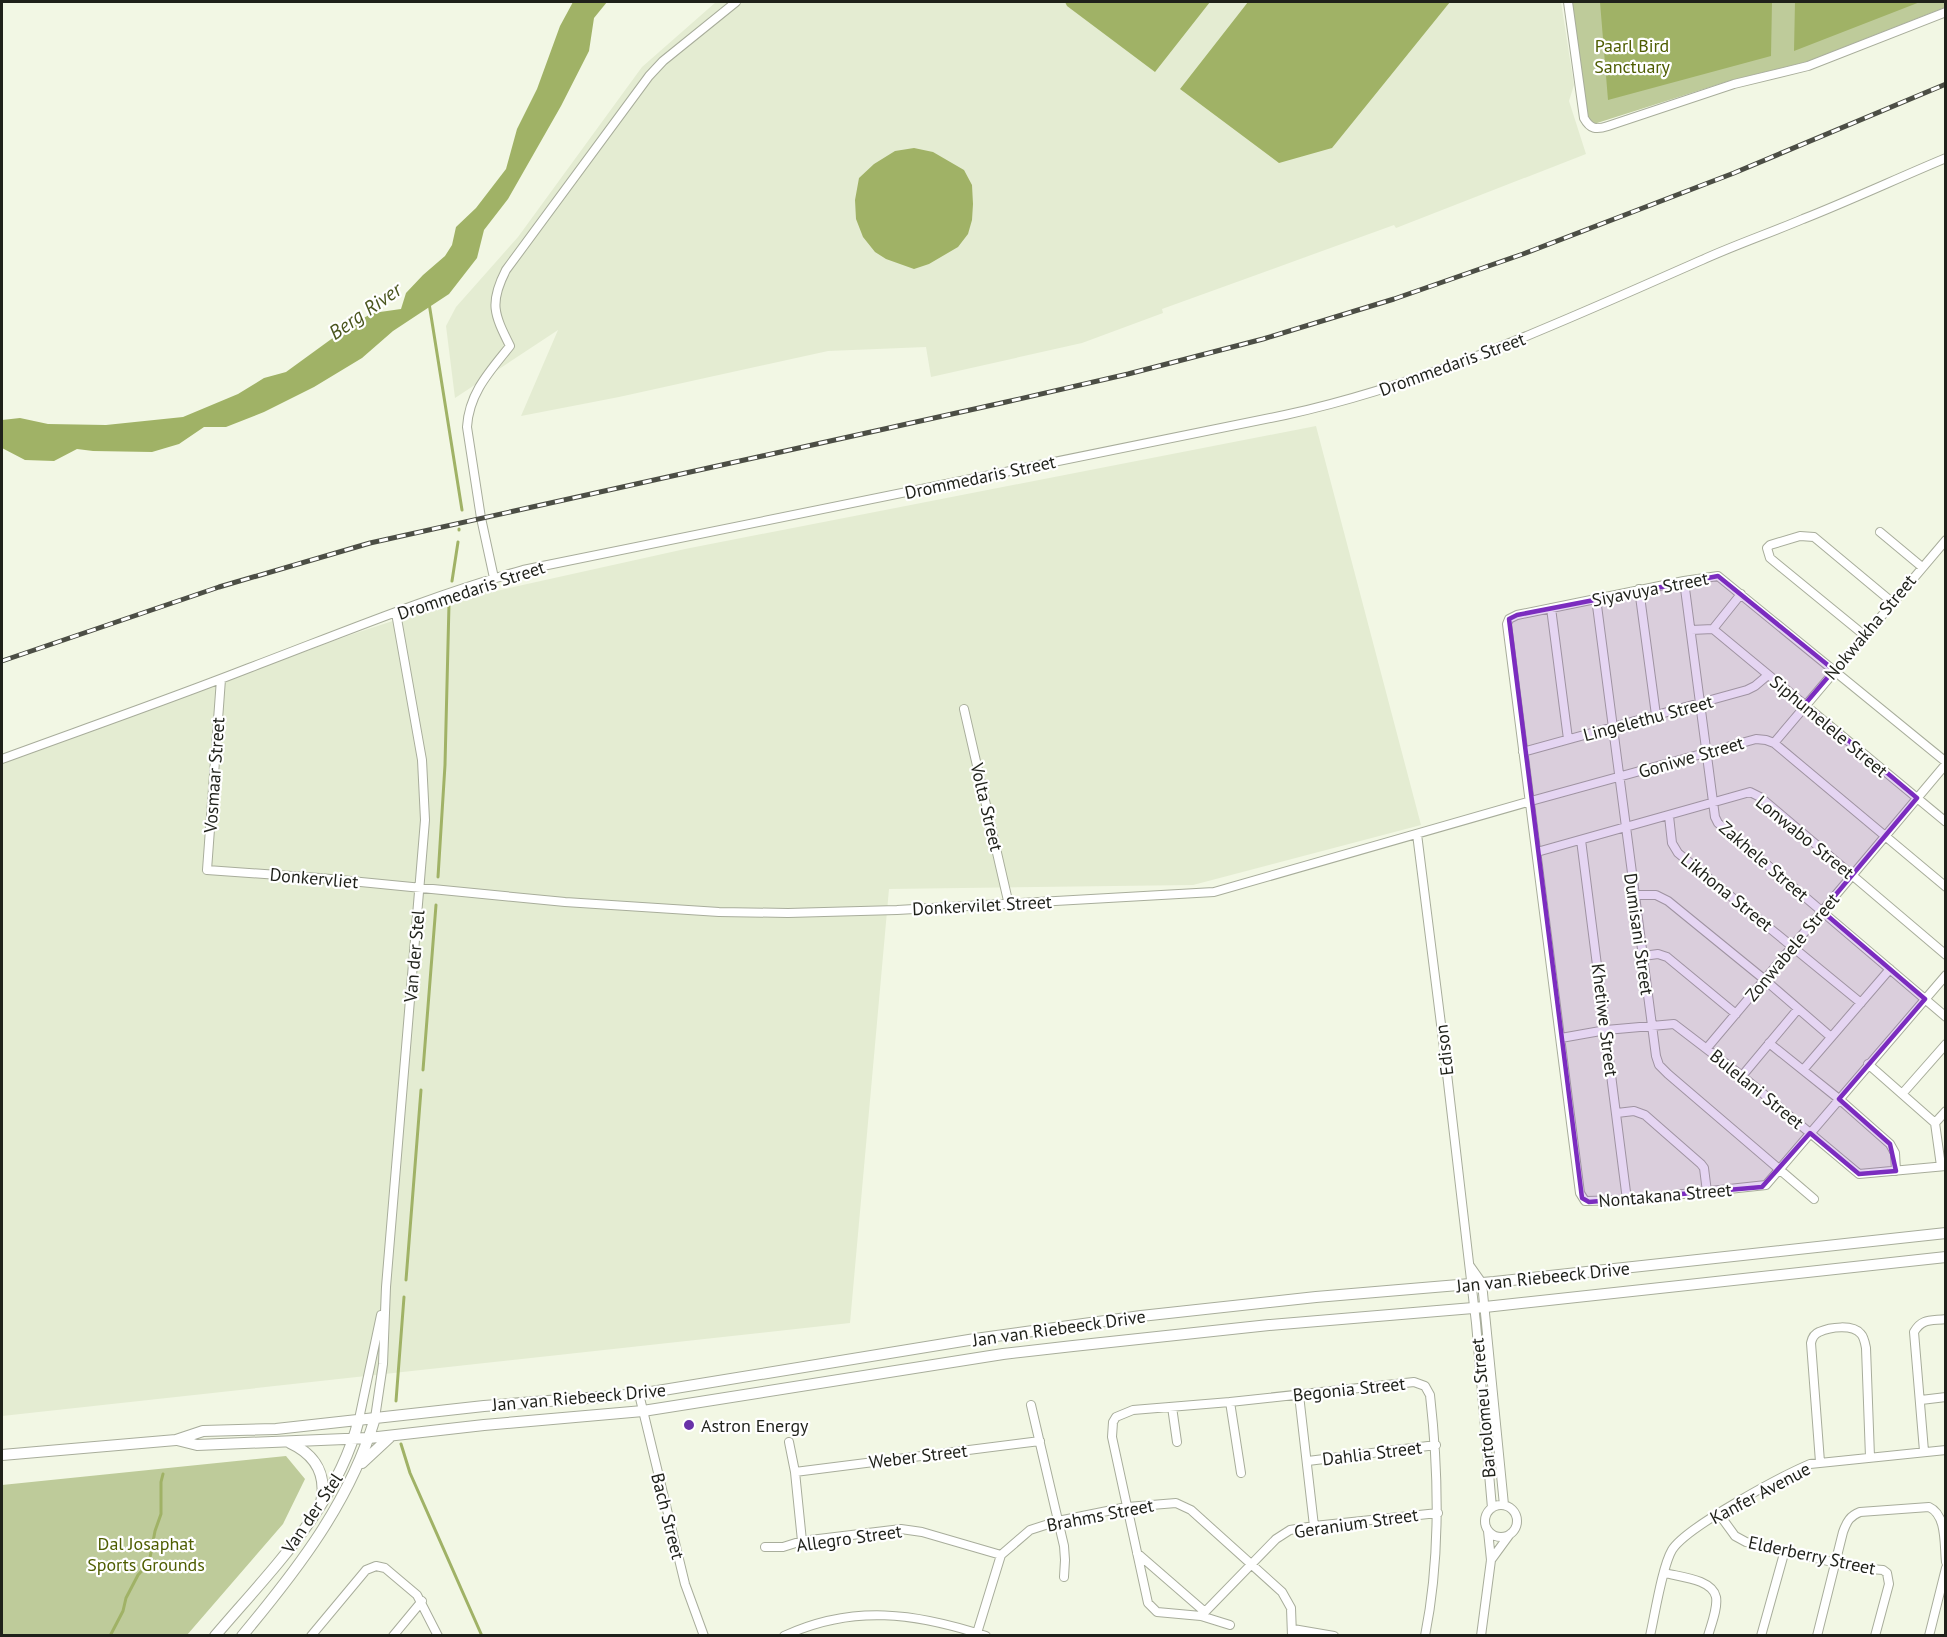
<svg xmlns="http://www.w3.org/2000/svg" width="1947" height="1637" font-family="'PT Sans',sans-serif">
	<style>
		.built { fill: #e4ecd2 }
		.green { fill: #becb9a }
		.water { fill: #a0b266 }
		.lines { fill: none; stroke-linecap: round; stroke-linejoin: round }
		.stream { stroke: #a0b266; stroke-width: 3 }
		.minor-casing { stroke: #a8ad9b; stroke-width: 10 }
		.major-casing { stroke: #a8ad9b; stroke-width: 12 }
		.minor { stroke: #fff; stroke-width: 8 }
		.major { stroke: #fff; stroke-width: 10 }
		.rail-casing { stroke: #4c4e45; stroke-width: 5 }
		.rail { stroke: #fff; stroke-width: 3; stroke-dasharray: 9; stroke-linecap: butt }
		.marked { fill: #7b2cbf; fill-opacity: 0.2; stroke: #7b2cbf; stroke-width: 4.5; stroke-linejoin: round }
		.poi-dot { fill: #6831a8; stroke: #fff; stroke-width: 2 }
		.labels { text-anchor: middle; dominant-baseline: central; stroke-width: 4.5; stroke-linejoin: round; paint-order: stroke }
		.park-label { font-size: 18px; fill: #4e5d01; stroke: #fff }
		.street-label { font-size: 18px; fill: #1f211a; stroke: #fff }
		.poi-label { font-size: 18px; fill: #1f211a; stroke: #fff; text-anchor: start }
		.water-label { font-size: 20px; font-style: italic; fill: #4a561e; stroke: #fff }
	</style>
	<rect width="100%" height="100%" fill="#f2f7e4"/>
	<path class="built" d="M716 2H1561L1574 85 1569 101 1586 154 1396 228 1394 225 1162 309 1163 313 1082 343 931 377 926 347 828 351 619 397 521 416 558 330 455 398 446 326 456 307 518 237 642 67Z
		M1316 426 1421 825 1193 885 889 889 850 1323 2 1416V762L353 634 460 599 685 549Z"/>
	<path class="green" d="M1565 2H1945L1946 7 1806 62 1732 80 1594 124 1587 117Z
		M286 1456 305 1479 283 1524 187 1635H2V1485Z"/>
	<path class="water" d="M573 2H607L594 18 589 51 561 106 508 199 484 230 477 258 449 294 393 331 362 358 314 387 264 412 226 427H204L179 444 152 452 93 451 77 449 54 461 25 460 2 448V420L20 418 48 424 106 425 183 417 238 394 264 378 286 372 352 324 373 313 401 309 406 293 423 275 445 256 452 245 456 227 476 208 506 169 517 129 537 89 560 26Z
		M1065 2H1210L1155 72 1067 6Z
		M1248 2H1450L1332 148 1279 163 1180 89Z
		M1600 2H1772L1771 56 1608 100Z
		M1795 2H1920L1794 51Z
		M914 148 933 152 964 170 972 185 973 204 972 220 968 234 958 247 929 264 914 269 886 259 875 252 863 237 856 219 855 200 859 178 874 164 895 151Z"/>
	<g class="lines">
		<path class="stream" d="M429 303 462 510
			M459 530V529
			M452 581 458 542
			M438 877 445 765 449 604
			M423 1070 436 905
			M406 1280 421 1090
			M396 1401 404 1297
			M401 1444 410 1473 482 1636
			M110 1636 123 1611 126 1598 138 1575 149 1563 155 1531 161 1514V1482L163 1474"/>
		<g class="minor-casing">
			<path id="minor" d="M1568 2 1584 118C1590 129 1596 130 1608 126L1734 84 1808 66 1946 12
				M1880 532 1922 567
				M494 578 481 518 467 427C469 393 490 371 510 346 494 314 489 303 506 270L649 76 663 61 736 2
				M1684 581 1715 817 1718 823 1946 1017
				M1639 589 1656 715
				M1596 598 1656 1056 1659 1065 1668 1074 1814 1199
				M1551 608 1568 739
				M1713 629 1946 822
				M1691 630 1713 629 1741 594
				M1864 635 1776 563 1770 558 1767 548 1770 545 1800 536 1814 537 1892 602
				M221 679 207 870 320 878 565 902 719 912 788 913 897 910 1214 892 1531 801 1756 739 1766 740 1774 743 1946 887
				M964 709 1009 905
				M1774 743 1946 540
				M1523 752 1747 690 1755 686 1768 675
				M2 759C84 729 167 700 249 668 339 634 430 596 523 570L1285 415C1432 383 1565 320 1702 260 1735 245 1770 233 1803 219 1851 200 1898 178 1946 158
				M1946 762 1718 576 1684 581 1517 615 1509 619 1507 624 1580 1193 1585 1201 1627 1200 1766 1185 1946 975
				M1669 816 1672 843 1678 853 1861 1003
				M1417 834 1444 1048 1476 1323 1492 1508
				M1581 840 1627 1200
				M1537 852 1750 792 1760 797 1946 955
				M1634 895H1656L1668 901 1765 980 1831 1037
				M1643 956 1658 954 1667 957 1736 1014
				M1561 1038 1606 1030 1674 1024 1742 1076 1859 1174 1946 1166
				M1769 1043 1839 1099 1890 1144 1895 1153 1896 1171
				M1707 1048 1946 764
				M1868 1064 1935 1123 1941 1166
				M1803 1070 1890 969
				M1742 1076 1798 1009
				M1902 1094 1946 1044
				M1617 1113 1634 1111 1645 1115 1701 1164 1704 1168 1707 1192
				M1935 1123 1946 1111
				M1470 1266 1482 1283 1504 1505
				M639 1394 685 1584 704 1636
				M1299 1395 1314 1526
				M1921 1400 1946 1397
				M1230 1402 1241 1473
				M1031 1405 1064 1546 1065 1560 1064 1577
				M1172 1407 1177 1442
				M375 1418 383 1364 386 1287 425 820 422 760 396 613
				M359 1419 381 1315
				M789 1442 795 1472 802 1541
				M1924 1451 1914 1332C1922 1318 1931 1321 1946 1319
				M1308 1461 1436 1445
				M1820 1462 1811 1343C1812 1338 1814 1334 1819 1332 1830 1327 1853 1324 1861 1334 1864 1337 1865 1343 1866 1348L1870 1457
				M795 1472 1040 1441
				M1485 1521a16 16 0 1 1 32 0a16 16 0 1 1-32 0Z
				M1719 1514 1735 1536 1746 1542 1858 1568 1883 1570 1887 1573 1889 1584 1875 1636
				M765 1547H783L802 1541 901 1529 922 1532 1001 1555
				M1137 1553 1205 1612
				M1491 1560 1510 1534
				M1665 1573C1680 1577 1712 1579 1716 1597 1718 1608 1711 1625 1708 1636
				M1201 1616 1276 1539 1290 1530 1314 1526 1438 1513
				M1230 1625 1201 1616 1157 1612 1148 1603 1112 1437 1113 1422 1116 1417 1133 1410 1230 1402 1414 1382 1425 1386 1430 1395C1439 1475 1441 1556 1425 1636
				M1293 1629 1334 1636
				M977 1633 1001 1555 1030 1530 1058 1521 1127 1507 1176 1503 1191 1510 1282 1592 1291 1608 1292 1636
				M311 1636 366 1570 376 1566 385 1568 417 1595 438 1636
				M393 1636 422 1601
				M784 1636C853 1604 916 1613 986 1636
				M1481 1636 1491 1560 1488 1531
				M1650 1636C1655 1614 1662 1567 1672 1550 1686 1527 1782 1476 1810 1464L1946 1450
				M1761 1636 1785 1550
				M1817 1636 1843 1532C1847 1521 1850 1516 1860 1512L1929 1507C1947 1515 1944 1545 1946 1562
				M1929 1636 1946 1568"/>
		</g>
		<g class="major-casing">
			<path id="major" d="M177 1440 197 1445 369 1438 484 1425 643 1411 1003 1354 1073 1346 1269 1325 1485 1307 1946 1257
				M290 1443C316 1455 327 1475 321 1503
				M2 1455 176 1440 203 1431 276 1429 484 1406 639 1394 975 1339 1141 1316 1316 1297 1494 1282 1946 1233
				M362 1463 390 1437
				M215 1636C272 1569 337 1506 359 1419
				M242 1636C297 1570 350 1502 375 1418"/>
		</g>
		<use href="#minor" class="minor"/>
		<use href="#major" class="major"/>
		<g class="rail-casing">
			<path id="rail" d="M2 661 219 587 370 543 1006 402 1128 374 1263 339 1394 299 1523 254 1734 173 1946 84"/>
		</g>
		<use href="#rail" class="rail"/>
	</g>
	<path class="marked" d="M1718 576 1834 670 1805 704 1917 798 1822 911 1925 999 1839 1099 1890 1144 1896 1171 1859 1174 1810 1133 1762 1187 1589 1202 1582 1198 1509 619 1517 615Z"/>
	<circle class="poi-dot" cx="689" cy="1425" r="6"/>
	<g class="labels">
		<g class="park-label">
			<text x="1632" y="45">Paarl Bird<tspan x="1632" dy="21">Sanctuary</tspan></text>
			<text x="146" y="1543">Dal Josaphat<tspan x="146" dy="21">Sports Grounds</tspan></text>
		</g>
		<g class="street-label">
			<text transform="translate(1452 364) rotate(-20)">Drommedaris Street</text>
			<text transform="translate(980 477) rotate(-12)">Drommedaris Street</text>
			<text transform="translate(1650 589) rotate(-11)">Siyavuya Street</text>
			<text transform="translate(471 590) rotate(-18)">Drommedaris Street</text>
			<text transform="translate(1870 627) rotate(-50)">Nokwakha Street</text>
			<text transform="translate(1648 718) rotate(-15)">Lingelethu Street</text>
			<text transform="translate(1829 726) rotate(40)">Siphumelele Street</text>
			<text transform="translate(1691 757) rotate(-16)">Goniwe Street</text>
			<text transform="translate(214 775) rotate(-86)">Vosmaar Street</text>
			<text transform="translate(987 807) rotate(77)">Volta Street</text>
			<text transform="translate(1805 837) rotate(39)">Lonwabo Street</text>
			<text transform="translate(1764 861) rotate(41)">Zakhele Street</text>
			<text transform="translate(314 878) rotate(5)">Donkervliet</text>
			<text transform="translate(1727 892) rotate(39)">Likhona Street</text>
			<text transform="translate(982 905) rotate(-3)">Donkervilet Street</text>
			<text transform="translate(1639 934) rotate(82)">Dumisani Street</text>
			<text transform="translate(1792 947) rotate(-50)">Zonwabele Street</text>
			<text transform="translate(414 956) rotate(-85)">Van der Stel</text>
			<text transform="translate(1605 1020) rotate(83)">Khetiwe Street</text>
			<text transform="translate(1444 1050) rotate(-97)">Edison</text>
			<text transform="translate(1757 1089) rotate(39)">Bulelani Street</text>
			<text transform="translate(1665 1195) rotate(-5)">Nontakana Street</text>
			<text transform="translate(1543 1277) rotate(-6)">Jan van Riebeeck Drive</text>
			<text transform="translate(1059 1328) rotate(-8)">Jan van Riebeeck Drive</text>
			<text transform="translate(1349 1389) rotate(-6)">Begonia Street</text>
			<text transform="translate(579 1397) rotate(-5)">Jan van Riebeeck Drive</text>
			<text transform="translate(1483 1408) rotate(-95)">Bartolomeu Street</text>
			<text transform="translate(1372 1453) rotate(-7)">Dahlia Street</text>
			<text transform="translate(918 1456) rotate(-7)">Weber Street</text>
			<text transform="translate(1760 1493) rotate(-28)">Kanfer Avenue</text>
			<text transform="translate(312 1513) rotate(-56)">Van der Stel</text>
			<text transform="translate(1100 1515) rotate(-11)">Brahms Street</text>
			<text transform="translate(668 1516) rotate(76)">Bach Street</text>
			<text transform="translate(1356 1523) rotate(-8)">Geranium Street</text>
			<text transform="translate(849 1538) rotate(-8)">Allegro Street</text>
			<text transform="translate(1812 1555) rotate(12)">Elderberry Street</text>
		</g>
		<g class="poi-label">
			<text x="701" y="1425">Astron Energy</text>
		</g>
		<g class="water-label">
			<text transform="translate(365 311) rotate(-35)">Berg River</text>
		</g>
	</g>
	<rect width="1947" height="1637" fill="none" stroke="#1f211a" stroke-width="6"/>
</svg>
